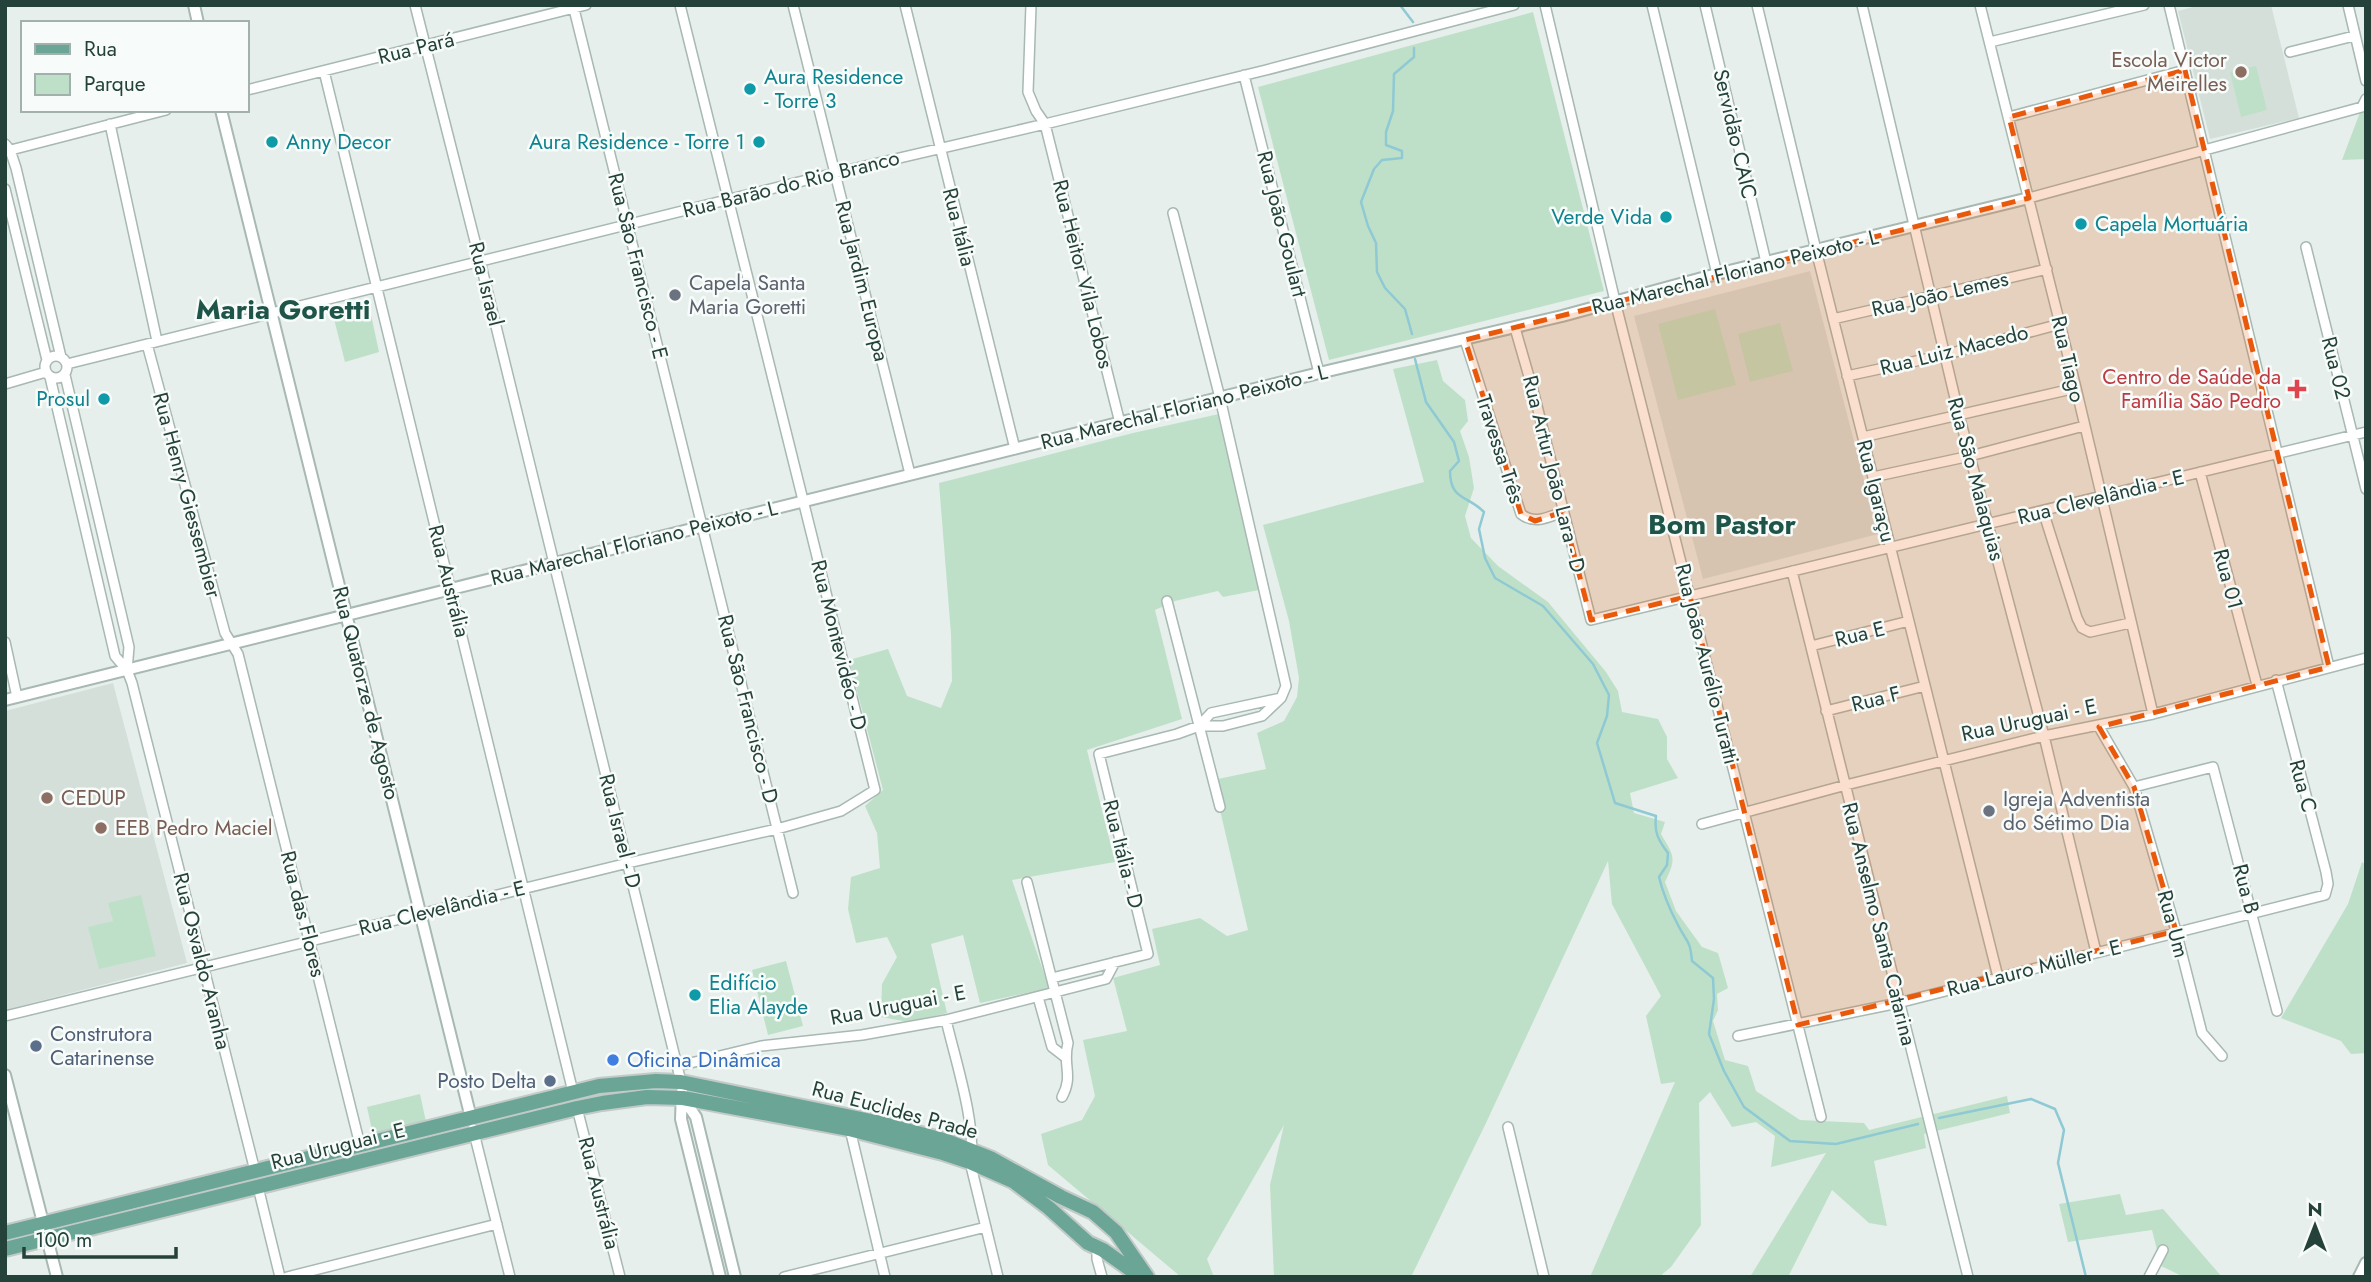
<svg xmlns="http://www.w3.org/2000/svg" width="2371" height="1282" font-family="Jost,sans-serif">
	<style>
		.built { fill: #d4dfda }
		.green { fill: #bfe0c8 }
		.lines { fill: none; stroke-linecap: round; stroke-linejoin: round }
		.stream { stroke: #8ec9d4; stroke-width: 2.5 }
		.minor-casing { stroke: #a8b8b2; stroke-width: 12 }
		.tertiary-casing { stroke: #a8b8b2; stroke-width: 14 }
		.primary-casing { stroke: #c2cac8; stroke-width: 18 }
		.minor { stroke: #fff; stroke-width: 9 }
		.tertiary { stroke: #fff; stroke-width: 10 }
		.primary { stroke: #6aa596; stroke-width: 14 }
		.marked { fill: #e8590c; fill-opacity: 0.2; stroke: #e8590c; stroke-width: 5; stroke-dasharray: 14 9; stroke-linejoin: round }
		.education-dot { fill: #8d6e63; stroke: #f7fbf9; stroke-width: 2.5 }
		.culture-dot { fill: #0f9aa8; stroke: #f7fbf9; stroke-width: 2.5 }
		.worship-dot { fill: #6b7280; stroke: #f7fbf9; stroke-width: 2.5 }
		.health-dot { fill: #e0444e; stroke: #f7fbf9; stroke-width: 2.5 }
		.service-dot { fill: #5c6f8a; stroke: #f7fbf9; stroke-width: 2.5 }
		.shop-dot { fill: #3f7fe0; stroke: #f7fbf9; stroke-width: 2.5 }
		.labels { text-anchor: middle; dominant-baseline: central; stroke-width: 5; stroke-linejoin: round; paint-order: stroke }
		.street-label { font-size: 21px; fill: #24423a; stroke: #f7fbf9 }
		.education-label { font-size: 21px; fill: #785e54; stroke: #f7fbf9; text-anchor: start }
		.culture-label { font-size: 21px; fill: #0d838f; stroke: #f7fbf9; text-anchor: start }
		.worship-label { font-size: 21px; fill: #5b616d; stroke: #f7fbf9; text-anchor: start }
		.health-label { font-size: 21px; fill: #be3a42; stroke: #f7fbf9; text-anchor: end }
		.service-label { font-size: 21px; fill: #4e5e75; stroke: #f7fbf9; text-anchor: start }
		.shop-label { font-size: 21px; fill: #366cbe; stroke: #f7fbf9; text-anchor: start }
		.district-label { font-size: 28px; font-weight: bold; fill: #1f5548; stroke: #f7fbf9 }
	</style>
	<rect width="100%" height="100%" fill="#e6efeb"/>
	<path class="built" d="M2200 5H2271L2299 118 2210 139 2178 11Z
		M1810 271 1878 534 1703 579 1634 316Z
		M113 683 187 963 5 1010V711Z"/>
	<path class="green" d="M1533 12 1604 291 1329 360 1258 87Z
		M2256 66 2267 110 2241 117 2230 72Z
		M2366 99V159L2342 160 2362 107Z
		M1715 309 1736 385 1678 400 1658 324Z
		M370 310 379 352 345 362 334 319Z
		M1780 323 1793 371 1750 382 1738 334Z
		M1437 360 1443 381 1465 400 1468 421 1460 431 1469 457 1474 488 1465 516 1471 538 1498 566 1548 602 1606 672 1618 691 1622 712 1658 719 1667 737V759L1678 778 1630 793 1634 813 1665 822 1661 834C1674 856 1677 858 1665 882L1676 911 1702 947 1718 953 1728 988 1717 994 1718 1010 1713 1021 1725 1060 1748 1066 1756 1091 1800 1120 1864 1123 1869 1130 2007 1096 2010 1113 1924 1134 1926 1148 1874 1161 1887 1226 1869 1223 1832 1190 1788 1277H1750L1826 1153 1771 1167 1775 1136 1756 1122 1732 1127 1710 1092 1699 1103 1701 1225 1671 1267 1659 1277H1590L1675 1082 1661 1084 1646 1016 1661 996 1612 904 1608 861 1486 1123 1411 1277H1274L1270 1185 1284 1125 1207 1259 1214 1277H1181L1048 1165 1041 1134 1082 1120 1095 1096 1083 1040 1127 1031 1113 978 1160 965 1152 929 1200 918 1227 936 1248 930 1213 780 1266 769 1257 733 1284 721 1297 697 1299 678 1289 621 1263 525 1424 482 1393 369Z
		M1219 414 1259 590 1223 597 1218 591 1175 601 1155 610 1182 719 1087 750 1115 862 1012 880 1049 988 980 1003 963 935 931 944 947 1013 909 1022 881 1017 882 984 897 957 887 937 856 943 848 909 851 877 880 868 877 833 865 806 883 790 849 660 888 649 907 696 941 708 952 681 951 634 939 483 1133 433Z
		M2362 862 2366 865V1053L2351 1054 2341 1041 2281 1018 2348 904Z
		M141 895 156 956 99 969 88 927 113 921 108 903Z
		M786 961 803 1026 768 1035 752 970Z
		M420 1094 426 1122 373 1135 367 1107Z
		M2120 1194 2126 1215 2163 1209 2222 1277H2184L2161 1266 2152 1230 2068 1242 2059 1204Z"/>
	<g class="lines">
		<path class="stream" d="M1400 5 1413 22
			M1412 334 1405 309 1385 288 1377 272 1376 243 1368 226 1361 202 1374 169 1382 160 1402 158V151L1386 145V132L1393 111 1394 74 1414 57V48
			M1415 359 1426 402 1454 442 1459 461 1450 471C1450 500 1467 495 1484 512L1479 529 1485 558 1495 578 1543 606 1593 664 1609 695 1607 716 1597 743 1615 803 1656 816C1654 832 1658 840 1668 853L1667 865 1659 877C1663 894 1670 910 1678 925 1687 943 1690 939 1692 961L1713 978 1714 999 1709 1034 1724 1071 1744 1107 1790 1141 1836 1144 1918 1124
			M1939 1118 2031 1099 2055 1109 2064 1130 2058 1163 2086 1277"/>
		<g class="minor-casing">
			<path id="minor" d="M415 5 480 261 681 1082
				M573 5 793 893
				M793 5 910 474
				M905 5 1015 449
				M1031 5 1028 92 1036 111 1045 124 1120 423
				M1545 5 1615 301 1821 1117
				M1652 5 1717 274
				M1705 5 1766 262
				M1757 5 1816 250 1998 977
				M1862 5 1959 415 2044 736 2096 952
				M1980 5 2076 388 2153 714
				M2169 5 2329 667
				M2348 5 2366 81
				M1990 42 2144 5
				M2290 52 2354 36
				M324 71 573 1092
				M1244 75 1319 373
				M247 90 586 5
				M2009 117 2185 70
				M110 124 157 341
				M5 144 10 150 16 168 61 357
				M7 151 166 110
				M5 189 47 360
				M2029 198 2362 107 2366 99
				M2306 247 2366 489
				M1833 319 2047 269
				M1515 328 1534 394 1591 620 2366 432
				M1465 340 1521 514C1535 525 1548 517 1563 512
				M147 344 225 633 238 654 360 1145
				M45 367a11 11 0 1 1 22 0a11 11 0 1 1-22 0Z
				M67 364 835 173 1045 124 1266 70 1514 5
				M65 375 129 647 127 670
				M1847 376 1944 355 2060 324
				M50 377 115 656 127 670 132 683 255 1171
				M5 384 46 372
				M1863 437 2076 388
				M2200 472 2257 685
				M1873 477 1970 456 2084 426
				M2043 511 2077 618 2082 628 2090 632 2130 623
				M1792 571 1968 1277
				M1167 601 1220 807
				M5 642 17 697
				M1811 646 1909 621
				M1826 711 1925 686
				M1199 726 1211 713 1281 698
				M2099 727 2134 787 2213 767 2277 1011
				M2134 787 2176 931 2202 1033 2222 1056
				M1702 824 1846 785 2044 736 2153 714 2366 658
				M1027 882 1068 1043C1062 1065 1074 1075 1062 1097
				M1052 978 1148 954 1099 754 1177 734 1199 726H1223L1262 716 1281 698 1286 686 1220 398 1173 213
				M1038 997 1052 1047 1065 1057
				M5 1016 628 863 777 829 841 811 875 790 680 5
				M946 1020C954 1055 978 1129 970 1162L998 1277
				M1738 1036 1898 1003 2325 895 2328 884 2326 872 2276 680
				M678 1066 761 1046 862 1035 946 1020 1106 979 1115 962
				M577 1108 620 1277
				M849 1125 885 1277
				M1508 1127 1544 1277
				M473 1129 510 1277
				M258 1187 280 1277
				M1097 1249V1259L1102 1277
				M287 1277 497 1224
				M784 1277 986 1227
				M2149 1277 2163 1250"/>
		</g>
		<g class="tertiary-casing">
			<path id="tertiary" d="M194 5 198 23
				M221 110 471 1118
				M5 700 1319 373 1562 316 1717 274 2029 198
				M5 1075 57 1277
				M682 1092 681 1119 720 1277
				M683 1098 696 1117 735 1277
				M2359 1277 2366 1263"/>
		</g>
		<g class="primary-casing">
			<path id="primary" d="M5 1233 599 1086 656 1081 681 1082 876 1122 947 1141 990 1158 1061 1197 1093 1212 1116 1232 1147 1277
				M5 1249 577 1108 602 1103 647 1097 683 1098 849 1129 943 1153 970 1162 1013 1181 1049 1208 1088 1243 1103 1250 1141 1277"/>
		</g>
		<use href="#minor" class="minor"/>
		<use href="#tertiary" class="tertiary"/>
		<use href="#primary" class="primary"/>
	</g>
	<path class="marked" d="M2185 70 2329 667 2099 727 2134 787 2176 931 1798 1025 1690 596 1591 620 1563 512 1535 521 1521 514 1465 340 2029 198 2009 117Z"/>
	<g class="education-dot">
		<circle cx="2241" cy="72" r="7"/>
		<circle cx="47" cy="798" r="7"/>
		<circle cx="101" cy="828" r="7"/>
	</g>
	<g class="culture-dot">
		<circle cx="750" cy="89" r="7"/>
		<circle cx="272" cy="142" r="7"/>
		<circle cx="759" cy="142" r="7"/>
		<circle cx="1666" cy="217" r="7"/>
		<circle cx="2081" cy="224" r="7"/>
		<circle cx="104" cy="399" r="7"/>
		<circle cx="695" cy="995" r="7"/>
	</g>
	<g class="worship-dot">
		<circle cx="675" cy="295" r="7"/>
		<circle cx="1989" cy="811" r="7"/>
	</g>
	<path class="health-dot" d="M2293.5 378.5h7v7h7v7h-7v7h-7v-7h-7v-7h7z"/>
	<g class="service-dot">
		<circle cx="36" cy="1046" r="7"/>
		<circle cx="550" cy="1081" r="7"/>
	</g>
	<circle class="shop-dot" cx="613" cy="1060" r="7"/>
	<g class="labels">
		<g class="street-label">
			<text transform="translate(416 48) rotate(-14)">Rua Pará</text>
			<text transform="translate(1735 134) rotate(77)">Servidão CAIC</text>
			<text transform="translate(791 184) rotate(-14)">Rua Barão do Rio Branco</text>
			<text transform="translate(1282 224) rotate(76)">Rua João Goulart</text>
			<text transform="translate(959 227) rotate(76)">Rua Itália</text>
			<text transform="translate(638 266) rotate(76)">Rua São Francisco - E</text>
			<text transform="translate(1735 272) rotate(-14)">Rua Marechal Floriano Peixoto - L</text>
			<text transform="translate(1083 274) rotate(76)">Rua Heitor Vila Lobos</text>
			<text transform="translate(862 281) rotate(76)">Rua Jardim Europa</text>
			<text transform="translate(486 284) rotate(76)">Rua Israel</text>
			<text transform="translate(1940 294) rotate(-13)">Rua João Lemes</text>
			<text transform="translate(1954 350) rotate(-14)">Rua Luiz Macedo</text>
			<text transform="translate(2068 359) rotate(77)">Rua Tiago</text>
			<text transform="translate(2336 368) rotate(76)">Rua 02</text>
			<text transform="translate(1184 407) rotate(-14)">Rua Marechal Floriano Peixoto - L</text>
			<text transform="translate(1500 449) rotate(72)">Travessa Três</text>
			<text transform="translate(1554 474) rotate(76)">Rua Artur João Lara - D</text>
			<text transform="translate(1976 479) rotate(75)">Rua São Malaquias</text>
			<text transform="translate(1876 491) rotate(76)">Rua Igaraçu</text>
			<text transform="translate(187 495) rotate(75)">Rua Henry Giessembier</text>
			<text transform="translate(2101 497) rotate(-14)">Rua Clevelândia - E</text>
			<text transform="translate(634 543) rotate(-14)">Rua Marechal Floriano Peixoto - L</text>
			<text transform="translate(2228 579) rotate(75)">Rua 01</text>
			<text transform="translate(449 581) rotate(76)">Rua Austrália</text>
			<text transform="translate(1860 634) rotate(-14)">Rua E</text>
			<text transform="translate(839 645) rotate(76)">Rua Montevidéo - D</text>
			<text transform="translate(1707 664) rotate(76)">Rua João Aurélio Turatti</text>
			<text transform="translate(366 693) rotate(76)">Rua Quatorze de Agosto</text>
			<text transform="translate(1876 699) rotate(-14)">Rua F</text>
			<text transform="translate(748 709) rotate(76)">Rua São Francisco - D</text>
			<text transform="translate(2029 720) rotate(-12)">Rua Uruguai - E</text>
			<text transform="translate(2303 786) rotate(75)">Rua C</text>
			<text transform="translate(620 831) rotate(76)">Rua Israel - D</text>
			<text transform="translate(1123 854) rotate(76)">Rua Itália - D</text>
			<text transform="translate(2246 889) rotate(75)">Rua B</text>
			<text transform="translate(442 908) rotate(-14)">Rua Clevelândia - E</text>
			<text transform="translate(303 914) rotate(76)">Rua das Flores</text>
			<text transform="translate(1879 924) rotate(76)">Rua Anselmo Santa Catarina</text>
			<text transform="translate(2173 924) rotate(75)">Rua Um</text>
			<text transform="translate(202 961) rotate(76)">Rua Osvaldo Aranha</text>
			<text transform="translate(2034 968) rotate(-14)">Rua Lauro Müller - E</text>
			<text transform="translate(898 1005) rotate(-11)">Rua Uruguai - E</text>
			<text transform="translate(895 1110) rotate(15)">Rua Euclides Prade</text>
			<text transform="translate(338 1146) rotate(-14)">Rua Uruguai - E</text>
			<text transform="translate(599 1193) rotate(76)">Rua Austrália</text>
		</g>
		<g class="education-label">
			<text x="2227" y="60" text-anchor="end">Escola Victor<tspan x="2227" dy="24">Meirelles</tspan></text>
			<text x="61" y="798">CEDUP</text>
			<text x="115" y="828">EEB Pedro Maciel</text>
		</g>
		<g class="culture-label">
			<text x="764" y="77">Aura Residence<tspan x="764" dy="24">- Torre 3</tspan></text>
			<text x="286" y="142">Anny Decor</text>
			<text x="745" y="142" text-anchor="end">Aura Residence - Torre 1</text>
			<text x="1652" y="217" text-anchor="end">Verde Vida</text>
			<text x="2095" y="224">Capela Mortuária</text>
			<text x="90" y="399" text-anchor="end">Prosul</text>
			<text x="709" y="983">Edifício<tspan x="709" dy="24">Elia Alayde</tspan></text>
		</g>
		<g class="worship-label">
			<text x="689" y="283">Capela Santa<tspan x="689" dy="24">Maria Goretti</tspan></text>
			<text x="2003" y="799">Igreja Adventista<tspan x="2003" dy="24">do Sétimo Dia</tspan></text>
		</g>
		<g class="health-label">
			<text x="2281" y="377">Centro de Saúde da<tspan x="2281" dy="24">Família São Pedro</tspan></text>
		</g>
		<g class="service-label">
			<text x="50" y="1034">Construtora<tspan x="50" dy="24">Catarinense</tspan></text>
			<text x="536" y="1081" text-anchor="end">Posto Delta</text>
		</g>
		<g class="shop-label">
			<text x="627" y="1060">Oficina Dinâmica</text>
		</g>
		<g class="district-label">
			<text x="283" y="309">Maria Goretti</text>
			<text x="1722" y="524">Bom Pastor</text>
		</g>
	</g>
	<rect width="2371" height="1282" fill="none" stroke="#24423a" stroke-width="14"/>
	<rect x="21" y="21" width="228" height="91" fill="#f7fbf9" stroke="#a3b1ad" stroke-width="2"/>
	<rect x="35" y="44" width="35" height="10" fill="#6aa596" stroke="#a3b1ad" stroke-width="2"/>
	<text x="84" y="56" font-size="21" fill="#24423a">Rua</text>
	<rect x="35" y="74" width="35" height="21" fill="#bfe0c8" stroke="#a3b1ad" stroke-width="2"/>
	<text x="84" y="91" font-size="21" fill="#24423a">Parque</text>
	<g transform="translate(2315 1226)" stroke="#f7fbf9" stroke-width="5" paint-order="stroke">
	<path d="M0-5L12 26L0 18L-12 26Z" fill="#24423a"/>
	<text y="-10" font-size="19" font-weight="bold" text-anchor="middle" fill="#24423a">N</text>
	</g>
	<path d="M24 1247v10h152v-10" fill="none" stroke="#24423a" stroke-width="3.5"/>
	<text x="35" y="1247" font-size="21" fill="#24423a" stroke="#f7fbf9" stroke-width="5" paint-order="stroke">100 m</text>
</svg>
